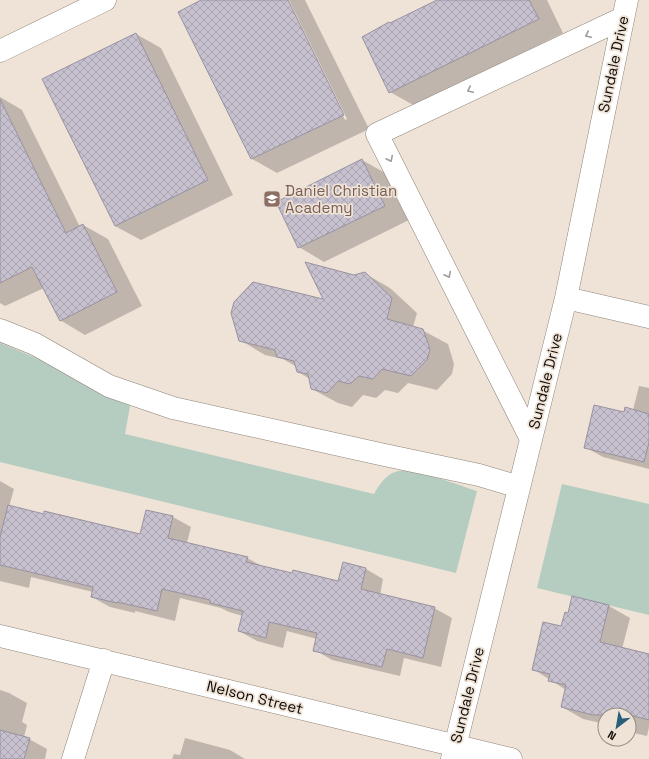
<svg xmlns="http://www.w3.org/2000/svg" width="649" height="759" font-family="'Space Grotesk',sans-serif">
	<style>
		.grass { fill: #b4cdc0 }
		.shadow { fill: #0003 }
		.building { fill: url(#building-cross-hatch); stroke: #9892a0 }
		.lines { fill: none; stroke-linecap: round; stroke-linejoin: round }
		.minor-casing { stroke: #8e8378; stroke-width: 23 }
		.minor { stroke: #fff; stroke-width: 22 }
		.oneway { stroke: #9f9d9c }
		.labels { text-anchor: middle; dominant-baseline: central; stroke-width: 3.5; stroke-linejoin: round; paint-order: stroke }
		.street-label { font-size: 15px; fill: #0f0b07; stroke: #efe3d7 }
		.education-label { font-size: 15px; fill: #785e54; stroke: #efe3d7; text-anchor: start }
	</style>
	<defs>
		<pattern id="building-cross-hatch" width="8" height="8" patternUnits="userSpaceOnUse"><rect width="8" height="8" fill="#c7c1cf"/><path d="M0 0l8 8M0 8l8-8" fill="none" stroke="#aaa4b0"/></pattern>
	</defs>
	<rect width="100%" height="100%" fill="#efe3d7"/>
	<path class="grass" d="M0 343 56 366 131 401 125 434 374 494C379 485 386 474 398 471 415 468 459 485 477 491L456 573 0 462Z
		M562 484 649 504V615L537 588Z"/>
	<path class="shadow" d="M203 0H286L345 120 347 119 289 0H305L369 129 277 173 252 159Z
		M439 0H547L563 33 415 106 390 92V24Z
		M136 34 161 48 233 195 141 240 115 226Z
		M0 97 22 110 80 227 83 225 108 239 142 306 85 335 60 320 44 288 5 306 0 303Z
		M362 160 387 174 409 220 324 262 299 247 277 202Z
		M364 273 390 288 417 313 413 327 422 330 448 344 454 364 452 374 437 390 408 383 398 393 385 390 376 398 363 395 352 407 338 403 312 389 310 379 298 372 297 367 283 359 265 355 240 340 325 300 354 276Z
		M639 386 649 388V469L603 457 585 447 625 413 633 410Z
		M0 481 14 489 9 507 141 535 147 511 173 517 191 527 187 543 247 558 262 566 293 574 339 582 366 569 383 579 380 595 434 608 452 618 441 667 404 658 400 676 332 660 315 650 317 639 287 631 283 648 257 641 239 631 243 616 229 612 221 608 180 598 175 621 135 611V613L110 607 92 597 93 592 31 577 29 588 0 581Z
		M609 606 630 618 622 649 649 655V727L647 736 629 732V715H605V724L583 719 562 707 566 690 533 669 562 627 569 614Z
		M0 690 9 693 27 703 22 722 27 725 24 737 29 739 47 749 45 759H0Z
		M185 738 230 750 245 759H172L174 754 180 755Z"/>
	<path class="building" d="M201 0H288L344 115 251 159 178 12Z
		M437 0H529L539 19 389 93 362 37 389 22 390 23Z
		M136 33 208 180 115 226 42 79Z
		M0 99 66 233 83 224 117 292 60 321 32 267 0 283Z
		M362 159 385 206 298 248 276 202Z
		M305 262 354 275 365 272 392 298 387 319 423 329 430 349 427 360 411 376 382 369 373 379 359 376 350 384 338 381 327 393 311 389 308 374 297 372 294 361 277 357 275 350 239 341 231 313 234 302 253 282 323 299Z
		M594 405 624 412 625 407 649 414V442L644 462 584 448Z
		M8 505 44 514V511L140 534 146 510 173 516 168 538 248 557 246 562 292 573 293 570 338 581 343 562 366 568 361 589 435 607 423 658 387 649 382 667 344 658 313 651 317 633 269 622 266 638 238 631 243 611 210 603V600L162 589 157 611 117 602V603L91 597 93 587 0 565V537Z
		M572 596 609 605 600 642 649 654V720L630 715H593L561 707 566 685 548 681 550 674 532 670 543 622 561 626 565 612 568 613Z
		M0 730 30 738 24 759H0Z"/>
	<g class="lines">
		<g class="minor-casing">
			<path id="minor" d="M0 51 105 0
				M566 298 649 317
				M0 330 35 344 109 386 173 408 380 454 479 475 519 487
				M531 439 377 134 623 18
				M0 636 511 759
				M73 759 104 660
				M452 759 566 298 627 0"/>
		</g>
		<use href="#minor" class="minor"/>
	</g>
	<defs><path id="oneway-chevron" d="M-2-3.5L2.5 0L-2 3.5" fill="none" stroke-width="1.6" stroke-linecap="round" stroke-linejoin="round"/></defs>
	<g class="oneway">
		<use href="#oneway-chevron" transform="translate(588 35) rotate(155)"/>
		<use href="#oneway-chevron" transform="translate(470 90) rotate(155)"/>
		<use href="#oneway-chevron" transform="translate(390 159) rotate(63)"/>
		<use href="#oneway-chevron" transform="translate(448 275) rotate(63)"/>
	</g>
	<defs>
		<g id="school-square" transform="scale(0.9)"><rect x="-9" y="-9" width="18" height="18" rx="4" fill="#8d6e63" stroke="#efe3d7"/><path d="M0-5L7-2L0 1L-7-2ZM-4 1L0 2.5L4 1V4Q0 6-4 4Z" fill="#fff"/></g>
	</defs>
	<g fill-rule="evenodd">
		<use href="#school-square" x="272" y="199"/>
	</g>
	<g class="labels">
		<g class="street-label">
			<text transform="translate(613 64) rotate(-78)">Sundale Drive</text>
			<text transform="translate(545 381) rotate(-76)">Sundale Drive</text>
			<text transform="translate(467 695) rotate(-76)">Sundale Drive</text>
			<text transform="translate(255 697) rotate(14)">Nelson Street</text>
		</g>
		<g class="education-label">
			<text x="285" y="190">Daniel Christian<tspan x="285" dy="17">Academy</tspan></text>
		</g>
	</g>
	<g transform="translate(617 727) rotate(211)"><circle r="19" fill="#efe3d7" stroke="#958d84"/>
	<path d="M0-3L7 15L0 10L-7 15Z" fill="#285f79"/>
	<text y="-6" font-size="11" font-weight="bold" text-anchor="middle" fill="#0f0b07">N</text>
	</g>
</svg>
